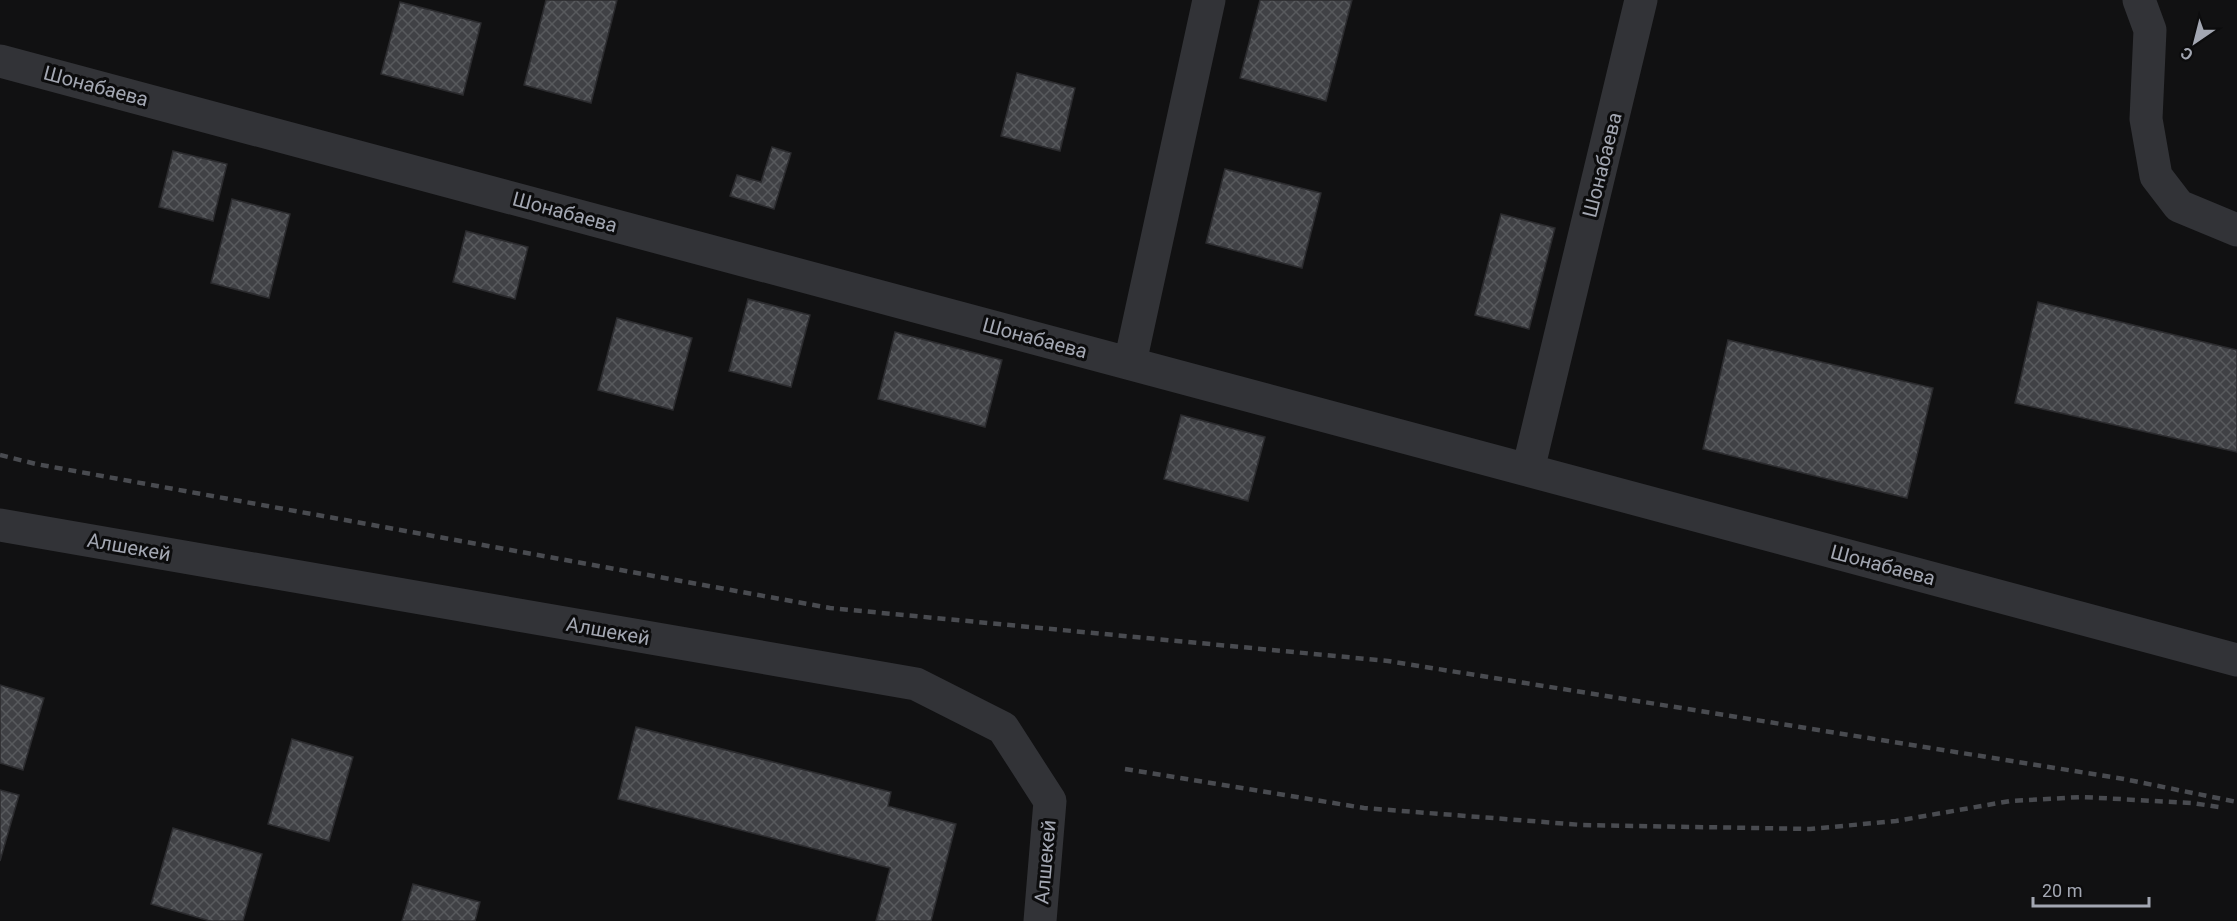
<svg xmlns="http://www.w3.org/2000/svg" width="2237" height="921" font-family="Roboto,sans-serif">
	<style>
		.building { fill: url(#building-cross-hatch); stroke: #2b2b2e; stroke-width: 1.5 }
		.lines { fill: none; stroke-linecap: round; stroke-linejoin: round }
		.minor { stroke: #323337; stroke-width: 33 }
		.rail { stroke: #494b50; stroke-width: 4.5; stroke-dasharray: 8 6; stroke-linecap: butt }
		.labels { text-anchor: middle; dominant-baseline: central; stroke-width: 6; stroke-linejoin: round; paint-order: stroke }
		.street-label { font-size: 20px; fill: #a3a7b2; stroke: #0c0c0d }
	</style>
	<defs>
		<pattern id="building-cross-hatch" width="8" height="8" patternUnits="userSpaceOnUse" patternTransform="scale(1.5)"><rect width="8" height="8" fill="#404145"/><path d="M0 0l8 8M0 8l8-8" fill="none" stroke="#585a5d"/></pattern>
	</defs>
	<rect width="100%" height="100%" fill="#111112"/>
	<path class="building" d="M546 0H617L591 103 524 85Z
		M1260 0H1352L1326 101 1240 78Z
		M400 2 481 23 463 95 381 74Z
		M1017 73 1075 88 1060 151 1001 136Z
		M772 147 791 153 774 209 730 196 737 175 761 182Z
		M173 151 227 164 213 221 159 207Z
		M1225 169 1321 193 1302 268 1206 243Z
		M232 199 290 214 269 298 211 283Z
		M1501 214 1555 228 1529 329 1475 315Z
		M466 231 528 247 515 299 453 282Z
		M748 299 810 315 791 387 729 371Z
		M2038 302 2237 350V452L2015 403Z
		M617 318 692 338 673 410 598 390Z
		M895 332 1002 360 985 427 878 399Z
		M1728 340 1933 388 1907 498 1703 449Z
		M1181 415 1265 437 1248 501 1164 479Z
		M0 685 44 698 23 770 0 763Z
		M636 727 891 792 888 806 956 824 931 921H876L890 868 618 799Z
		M292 739 353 757 329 841 268 824Z
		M0 790 19 795 0 861Z
		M173 828 262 854 243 921H210L151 904Z
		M413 884 480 902 475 921H402Z"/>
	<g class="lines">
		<path class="minor" d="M2139 0 2150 30 2146 119 2156 176 2179 206 2237 230
			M0 61 2237 660
			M1130 363 1209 0
			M1528 470 1641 0
			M0 525 916 684 1003 728 1050 801 1040 921"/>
		<path class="rail" d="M0 455 36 464 830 608 1388 661 2124 779 2237 802
			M1125 769 1364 808 1582 825 1810 829 1896 821 2010 801 2082 797 2192 803 2219 807"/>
	</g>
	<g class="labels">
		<g class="street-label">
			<text transform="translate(96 86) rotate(15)">Шонабаева</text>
			<text transform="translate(1602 165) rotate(-76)">Шонабаева</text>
			<text transform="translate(565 212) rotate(15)">Шонабаева</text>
			<text transform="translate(1035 338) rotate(15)">Шонабаева</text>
			<text transform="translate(129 547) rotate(10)">Алшекей</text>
			<text transform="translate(1883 565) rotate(15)">Шонабаева</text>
			<text transform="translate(608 631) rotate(10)">Алшекей</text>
			<text transform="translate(1045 862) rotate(-85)">Алшекей</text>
		</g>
	</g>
	<g transform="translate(2195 42) rotate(215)" stroke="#0c0c0d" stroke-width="4.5" paint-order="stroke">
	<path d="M0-4.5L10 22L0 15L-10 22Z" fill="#a3a7b2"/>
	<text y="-9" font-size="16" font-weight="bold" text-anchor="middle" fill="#a3a7b2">С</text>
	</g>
	<path d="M2033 897v9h116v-9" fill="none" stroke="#a3a7b2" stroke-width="3"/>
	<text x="2042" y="897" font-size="18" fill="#a3a7b2" stroke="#0c0c0d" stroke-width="4.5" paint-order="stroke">20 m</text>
</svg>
